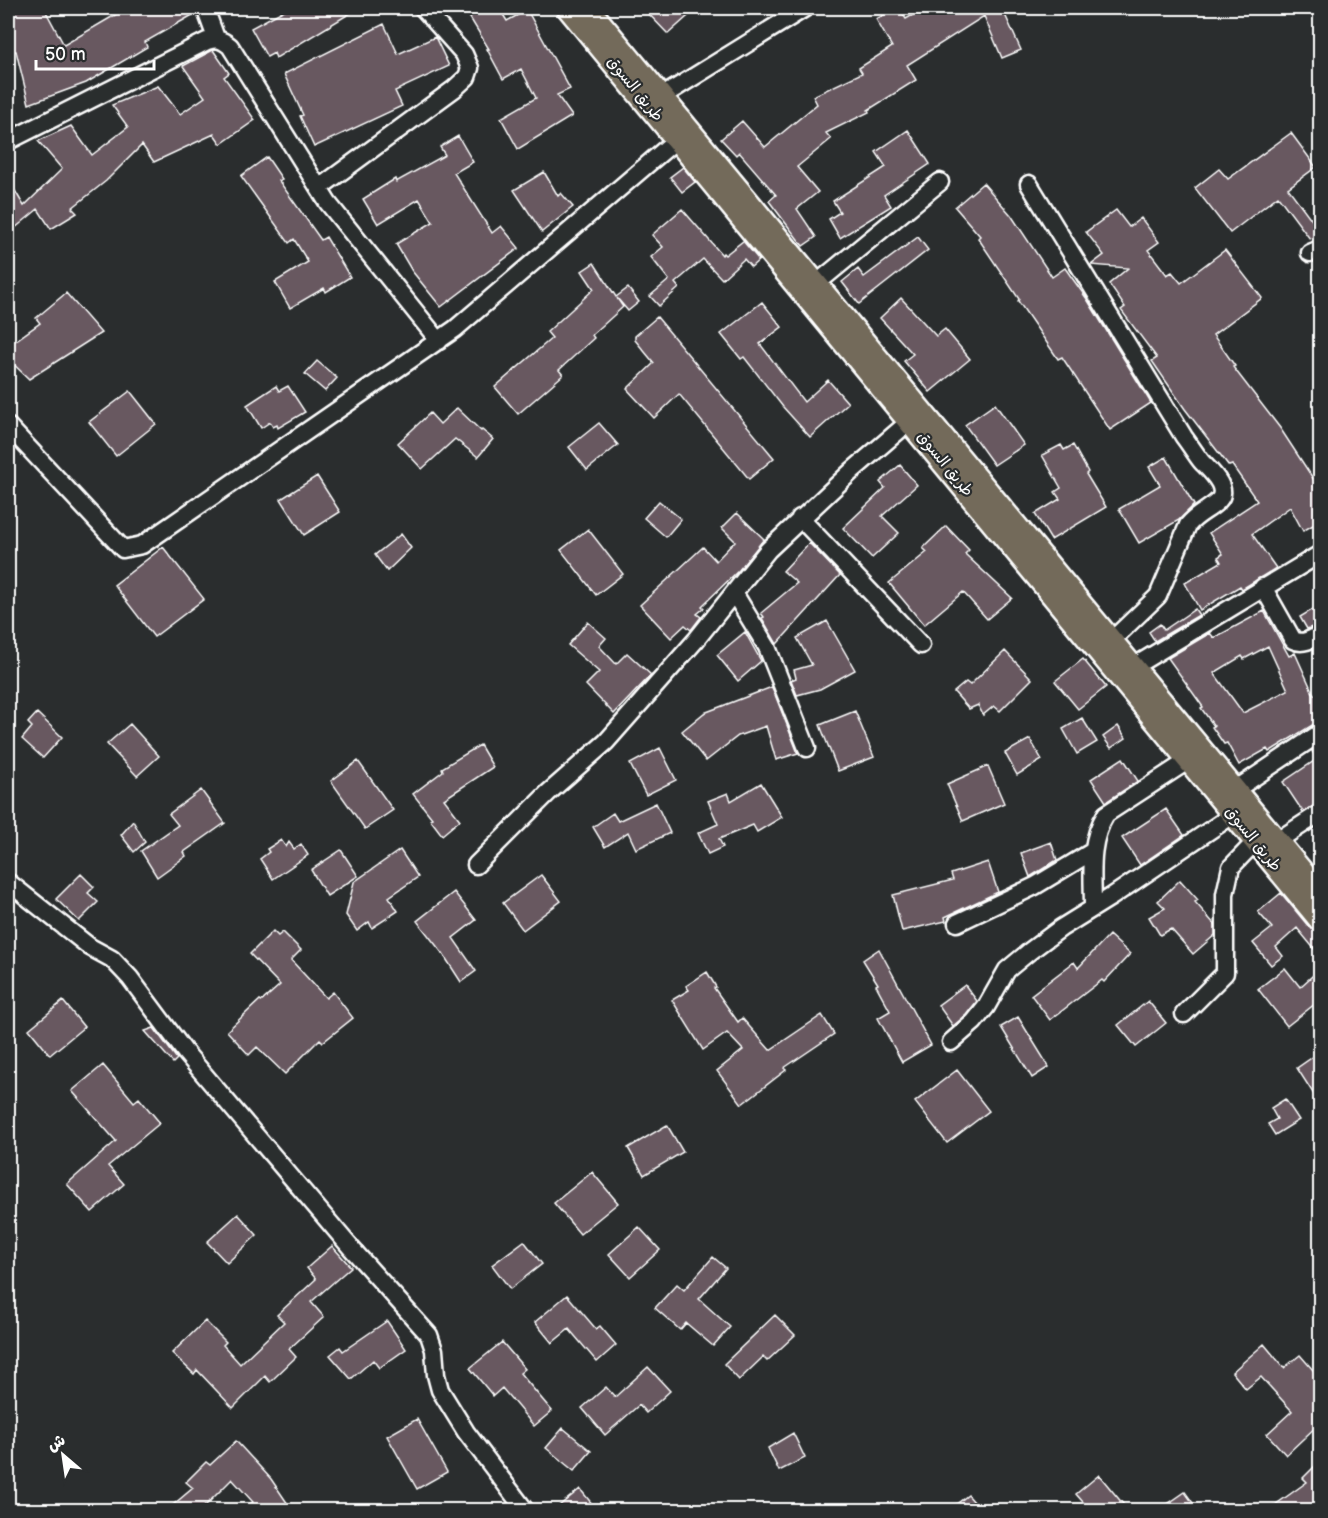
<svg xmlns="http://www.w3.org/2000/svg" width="1328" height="1518" font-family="'Balsamiq Sans','Playpen Sans Arabic',sans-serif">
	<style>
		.building { fill: #685861; stroke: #fff; stroke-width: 1.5; fill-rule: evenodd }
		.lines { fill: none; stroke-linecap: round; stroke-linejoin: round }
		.minor-casing { stroke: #fff; stroke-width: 21 }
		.major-casing { stroke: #fff; stroke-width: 26 }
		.minor { stroke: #2a2d2e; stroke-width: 16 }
		.major { stroke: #736b5a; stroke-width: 21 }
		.labels { text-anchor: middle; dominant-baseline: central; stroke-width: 4.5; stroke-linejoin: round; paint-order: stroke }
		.street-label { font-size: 16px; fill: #fff; stroke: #2a2d2e }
	</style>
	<rect width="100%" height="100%" fill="#2a2d2e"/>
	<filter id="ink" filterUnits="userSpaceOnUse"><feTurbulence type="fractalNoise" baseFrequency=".0167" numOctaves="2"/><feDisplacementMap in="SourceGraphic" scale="12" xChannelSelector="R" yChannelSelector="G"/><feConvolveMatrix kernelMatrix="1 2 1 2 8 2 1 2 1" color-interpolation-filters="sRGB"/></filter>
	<g filter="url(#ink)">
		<path class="building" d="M19 8H44L64 45 127 8H195L196 13 145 42 147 47 86 83 29 104 16 51 8 52V16Z
			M288 8H359L276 58 274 53 267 57 251 28Z
			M464 8H499L507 21 527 10 570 89 557 95 572 116 518 149 501 118 536 98 521 69 503 79 487 49H489Z
			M643 8H697L668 34Z
			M897 8H899L906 19 925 8H1002L1021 50 1002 58 984 16 907 65 916 80 868 110 869 112 826 133 831 139 797 167 818 192 797 209 816 237 803 246 769 201 776 195 739 152 736 155 721 139 742 121 765 147 817 104 813 96 862 73 859 68 892 47 876 19Z
			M384 24 398 54 435 37 449 66 395 91 402 106 314 147 300 116 303 115 284 74Z
			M213 50 229 73 224 77 255 120 221 144 214 134 154 162 142 145 106 181 72 208 77 213 51 229 38 209 8 234V179L24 206 62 169 38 141 71 126 92 155 128 127 112 105 158 86 180 114 205 97 183 66Z
			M908 130 930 164 884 195 891 206 840 238 829 219 840 212 833 201 886 167 876 152Z
			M1291 133 1316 167 1288 188 1320 231 1310 239 1278 196 1230 233 1195 188 1219 169 1228 179Z
			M458 136 473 162 454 173 492 233 501 226 519 248 441 307 412 271 396 244 433 222 419 199 378 224 363 199 395 179 396 182 445 155 440 147Z
			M267 157 282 179 279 181 321 240 326 237 350 277 326 292 324 288 290 308 275 282 308 262 294 239 289 243 241 176Z
			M683 167 695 182 682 192 670 177Z
			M544 172 558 196 561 193 573 207 542 232 514 190Z
			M983 183 1011 215 1052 277 1065 268 1087 299 1151 403 1110 430 1062 357 1058 359 1018 301 1019 299 978 238 980 236 955 207Z
			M682 209 722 255 723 253 725 255 743 241 759 260 751 267 744 259 722 279 703 259 675 283 679 288 659 306 650 296 669 280 651 257 663 247 652 235Z
			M1116 210 1129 227 1141 218 1159 242 1148 250 1167 275 1172 272 1181 283 1225 250 1262 298 1213 335 1235 366 1233 367 1280 428 1320 489V521L1303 531 1290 507 1252 534 1276 568 1242 589 1240 586 1200 610 1185 583 1221 562 1218 557 1223 554 1209 533 1257 501 1232 465 1229 466 1185 409 1152 361 1157 358 1121 310 1125 307 1109 284 1128 268 1091 265 1104 255 1086 232Z
			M918 237 928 250 859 304 842 282 858 269 864 277Z
			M594 263 616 297 628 288 639 302 628 311 617 298 623 307 592 335 594 338 559 370 563 375 518 414 495 387 552 338 547 332 594 289 582 271Z
			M66 293 101 333 29 379 8 359V346L40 323 36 318Z
			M901 298 936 336 945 329 970 359 930 392 904 361 913 354 880 318Z
			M762 302 782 327 760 344 804 402 828 380 848 403 810 437 783 407 744 357 741 359 721 334Z
			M657 317 774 458 749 479 679 394 654 418 627 389 654 363 635 340V336Z
			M317 361 337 378 325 391 305 374Z
			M276 386 279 391 288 386 305 412 278 428 277 425 273 427 270 422 261 428 247 405Z
			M130 391 156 424 116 456 89 422Z
			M995 404 1024 445 994 465 965 425Z
			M457 408 481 431 482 430 493 439 478 457 455 439 422 469 398 443 430 413 440 424Z
			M599 423 618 445 587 470 569 447Z
			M1061 445 1064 450 1073 445 1088 472 1086 474 1106 507 1051 540 1035 514 1060 499 1055 492 1061 488 1042 455Z
			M1166 457 1194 505 1179 520 1139 543 1119 509 1160 485 1149 467Z
			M900 465 917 485 882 516 899 533 872 558 843 528 885 488 880 482Z
			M317 476 340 512 304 535 281 499Z
			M659 501 681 519 666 537 644 518Z
			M737 513 764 539 739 570 702 606 704 608 697 614 701 617 691 630 685 625 671 638 640 605 703 547 716 561 735 541 722 528Z
			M946 526 969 550 965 554 1012 598 987 619 963 592 924 625 889 583 927 552 923 548Z
			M588 529 623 574 596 595 561 550Z
			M401 534 411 548 387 571 375 555Z
			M809 543 840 575 777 644 762 618 764 617 761 613 797 583 783 571Z
			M163 547 204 599 154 637 114 585Z
			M1320 605V624L1307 629 1300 617Z
			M1195 609 1199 615 1155 641 1149 632 1160 624 1164 630Z
			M1264 611 1289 656 1295 653 1314 695 1320 692V723L1314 724 1269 752 1267 749 1239 765 1227 743 1224 744 1212 727 1214 726 1201 708 1203 707 1168 658 1210 633 1214 638ZM1268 646 1288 690 1243 713 1214 673 1242 656 1244 659Z
			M827 621 855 670 820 689 797 695 791 680 796 678 794 670 812 665 797 638Z
			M588 622 606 638 599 646 616 664 627 653 651 675 614 714 586 685 599 672 568 645Z
			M745 632 761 661 738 681 717 655Z
			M1005 651 1032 679 1000 711 994 706 983 715 978 705 969 709 954 692 966 682 970 685Z
			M1083 659 1106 687 1078 709 1055 681Z
			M772 687 798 753 776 760 766 726 738 736 706 761 682 731 704 713Z
			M855 711 874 757 838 771 820 725Z
			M37 713 62 737 43 758 22 739 32 727 28 723Z
			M1082 718 1097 742 1077 754 1063 729Z
			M130 724 159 756 137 776 107 744Z
			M1118 726 1126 738 1111 748 1103 737Z
			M1030 739 1042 760 1017 775 1005 753Z
			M480 745 493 767 444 799 460 820 442 835 430 819 432 818 413 794 443 771 442 768Z
			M1320 745V803L1303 812 1283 782 1317 759 1312 751Z
			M660 748 676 780 646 795 630 764Z
			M1123 758 1138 781 1106 802 1091 779Z
			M358 761 393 810 365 829 331 781Z
			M988 766 1004 803 963 821 947 784Z
			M761 783 782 817 757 832 753 825 719 839 723 847 708 854 698 833 718 824 708 801 728 793 731 801Z
			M201 790 225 823 184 852 186 856 157 877 141 851 178 825 169 814Z
			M656 803 670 833 636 849 628 832 605 847 593 827 613 813 618 821Z
			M1166 809 1184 835 1140 865 1122 838Z
			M133 821 145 842 134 852 121 835Z
			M281 840 286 847 289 842 294 849 301 844 308 855 273 879 260 859 269 852 267 849Z
			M1051 842 1057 860 1030 877 1021 853Z
			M341 850 358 876 327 896 311 870Z
			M400 850 418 877 389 897 398 911 372 928 369 922 357 931 346 915 354 882Z
			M988 862 998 892 945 917 946 921 902 931 893 895 953 880 951 874Z
			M81 874 94 887 88 893 98 902 79 921 56 899Z
			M541 875 561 901 523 930 503 903Z
			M1180 880 1198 900 1195 902 1215 925V935L1193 954 1171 929 1160 935 1149 917 1165 908 1158 901Z
			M454 892 476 920 453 938 476 971 461 982 443 954 417 921Z
			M1281 893 1310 928 1320 932V956L1297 928 1276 947 1283 956 1271 965 1253 943 1272 928 1258 912Z
			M273 931 278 936 283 932 301 950 291 960 326 998 333 992 353 1018 323 1042 320 1039 285 1074 257 1047 249 1055 227 1031 260 1000 262 1001 280 985 250 954Z
			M1109 935 1130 954 1104 982 1102 980 1050 1020 1031 995 1074 962 1078 968Z
			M879 949 931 1045 902 1062 878 1018 890 1011 876 985 878 984 863 960Z
			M1285 968 1300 987 1320 969V1000L1287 1026 1258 989Z
			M707 972 716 987 714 988 738 1022 742 1018 770 1050 822 1015 834 1034 784 1068 786 1070 742 1104 717 1071 743 1050 727 1033 703 1050 672 1000 689 990 686 986Z
			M965 985 977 1001 966 1015 953 1026 938 1005Z
			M63 1001 84 1027 50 1055 29 1029Z
			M1148 1001 1166 1023 1136 1047 1118 1025Z
			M1018 1017 1049 1067 1032 1078 1001 1027Z
			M154 1028 177 1059 173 1063 145 1031Z
			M1320 1052V1104L1297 1068Z
			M103 1065 134 1102 139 1098 160 1123 108 1166 124 1184 92 1212 67 1184 116 1141 72 1091Z
			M957 1070 989 1111 947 1143 915 1102Z
			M1285 1099 1299 1120 1275 1135 1268 1124 1277 1119 1271 1108Z
			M667 1125 683 1152 644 1175 628 1148Z
			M592 1172 618 1203 580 1234 554 1203Z
			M238 1214 257 1235 227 1263 207 1242Z
			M639 1227 660 1250 630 1277 609 1254Z
			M524 1241 542 1264 510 1289 492 1265Z
			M332 1246 351 1267 311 1302 324 1317 289 1349 296 1357 270 1382 265 1376 233 1408 197 1370 194 1374 172 1353 205 1321 226 1342 223 1345 240 1364 284 1322 277 1315 316 1279 307 1268Z
			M713 1257 726 1268 699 1299 730 1327 713 1346 686 1323 680 1330 655 1308 677 1284 684 1290Z
			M567 1295 596 1329 600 1326 616 1345 597 1362 569 1329 552 1343 535 1322Z
			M775 1315 795 1335 767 1361 763 1357 739 1380 724 1364Z
			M387 1321 406 1349 379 1368 373 1360 351 1379 330 1355 340 1347 343 1351Z
			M502 1342 525 1369 520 1373 552 1411 534 1426 502 1388 493 1396 470 1368Z
			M1264 1344 1284 1368 1300 1355 1320 1378V1423L1286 1455 1267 1434 1292 1411 1261 1377 1246 1389 1232 1372Z
			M648 1367 670 1391 646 1413 639 1405 605 1435 582 1408 606 1387 615 1397Z
			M417 1419 447 1472 417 1489 387 1436Z
			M563 1428 591 1451 574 1471 546 1448Z
			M793 1433 805 1458 779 1471 768 1448Z
			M236 1441 271 1479 292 1510H241L253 1502 232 1479 201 1510H167L193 1488 186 1482 206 1462 210 1465Z
			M1320 1461V1510H1268L1307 1482 1303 1478Z
			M1099 1475 1128 1510H1090L1076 1494Z
			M580 1489 597 1510H554Z
			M1185 1492 1198 1510H1159Z
			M968 1495 981 1510H949Z"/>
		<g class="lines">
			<g class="minor-casing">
				<path id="minor" d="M205 8 216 38
					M653 102 805 8
					M8 141 207 41C217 38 221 39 230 46L328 203 439 341
					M1029 184 1184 437C1190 445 1195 453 1201 461 1209 470 1231 488 1218 501 1209 510 1197 514 1188 525L1158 596 1111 641
					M319 188 454 89 467 77 470 68 464 54 423 8
					M1310 253 1320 249
					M816 284 940 182
					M8 426 123 549 142 545 455 329 676 140
					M800 518 921 645
					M1263 587 1293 640C1303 645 1312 639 1320 634
					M734 593 767 647 807 748
					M1133 667 1320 554
					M1235 790 1320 733
					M1277 841 1320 813
					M476 865 548 793 606 742 696 640 768 550 853 470 910 421
					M8 882 90 947 112 959 130 978 185 1052 352 1249 429 1335 434 1350 436 1375 440 1390 466 1432 525 1510
					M1093 908C1093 875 1088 843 1106 814L1189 760
					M957 923 1035 886 1093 851
					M1184 1014 1225 973V894L1231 867 1255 842
					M951 1042 974 1022 986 1007 1007 970 1030 951 1061 928 1111 897 1234 814"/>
			</g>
			<g class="major-casing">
				<path id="major" d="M568 8 1320 920
					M588 8 1320 893"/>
			</g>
			<use href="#minor" class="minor"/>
			<use href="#major" class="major"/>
		</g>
	</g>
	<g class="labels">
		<g class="street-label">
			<text transform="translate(635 89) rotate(51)">طريق السوق</text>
			<text transform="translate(945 464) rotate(51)">طريق السوق</text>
			<text transform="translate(1253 839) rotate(51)">طريق السوق</text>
		</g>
	</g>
	<rect width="1328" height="1518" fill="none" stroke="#2a2d2e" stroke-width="30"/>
	<rect x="15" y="15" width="1298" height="1488" fill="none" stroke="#fff" stroke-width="2" filter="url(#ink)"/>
	<g transform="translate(63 1455) rotate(331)" stroke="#2a2d2e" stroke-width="4.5" paint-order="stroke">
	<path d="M0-4.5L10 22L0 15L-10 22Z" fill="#ffffff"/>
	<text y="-9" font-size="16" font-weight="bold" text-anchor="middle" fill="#ffffff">ش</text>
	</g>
	<path d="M36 60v9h118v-9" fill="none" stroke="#ffffff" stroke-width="3"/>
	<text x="45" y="60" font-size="18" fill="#ffffff" stroke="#2a2d2e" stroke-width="4.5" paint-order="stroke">50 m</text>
</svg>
